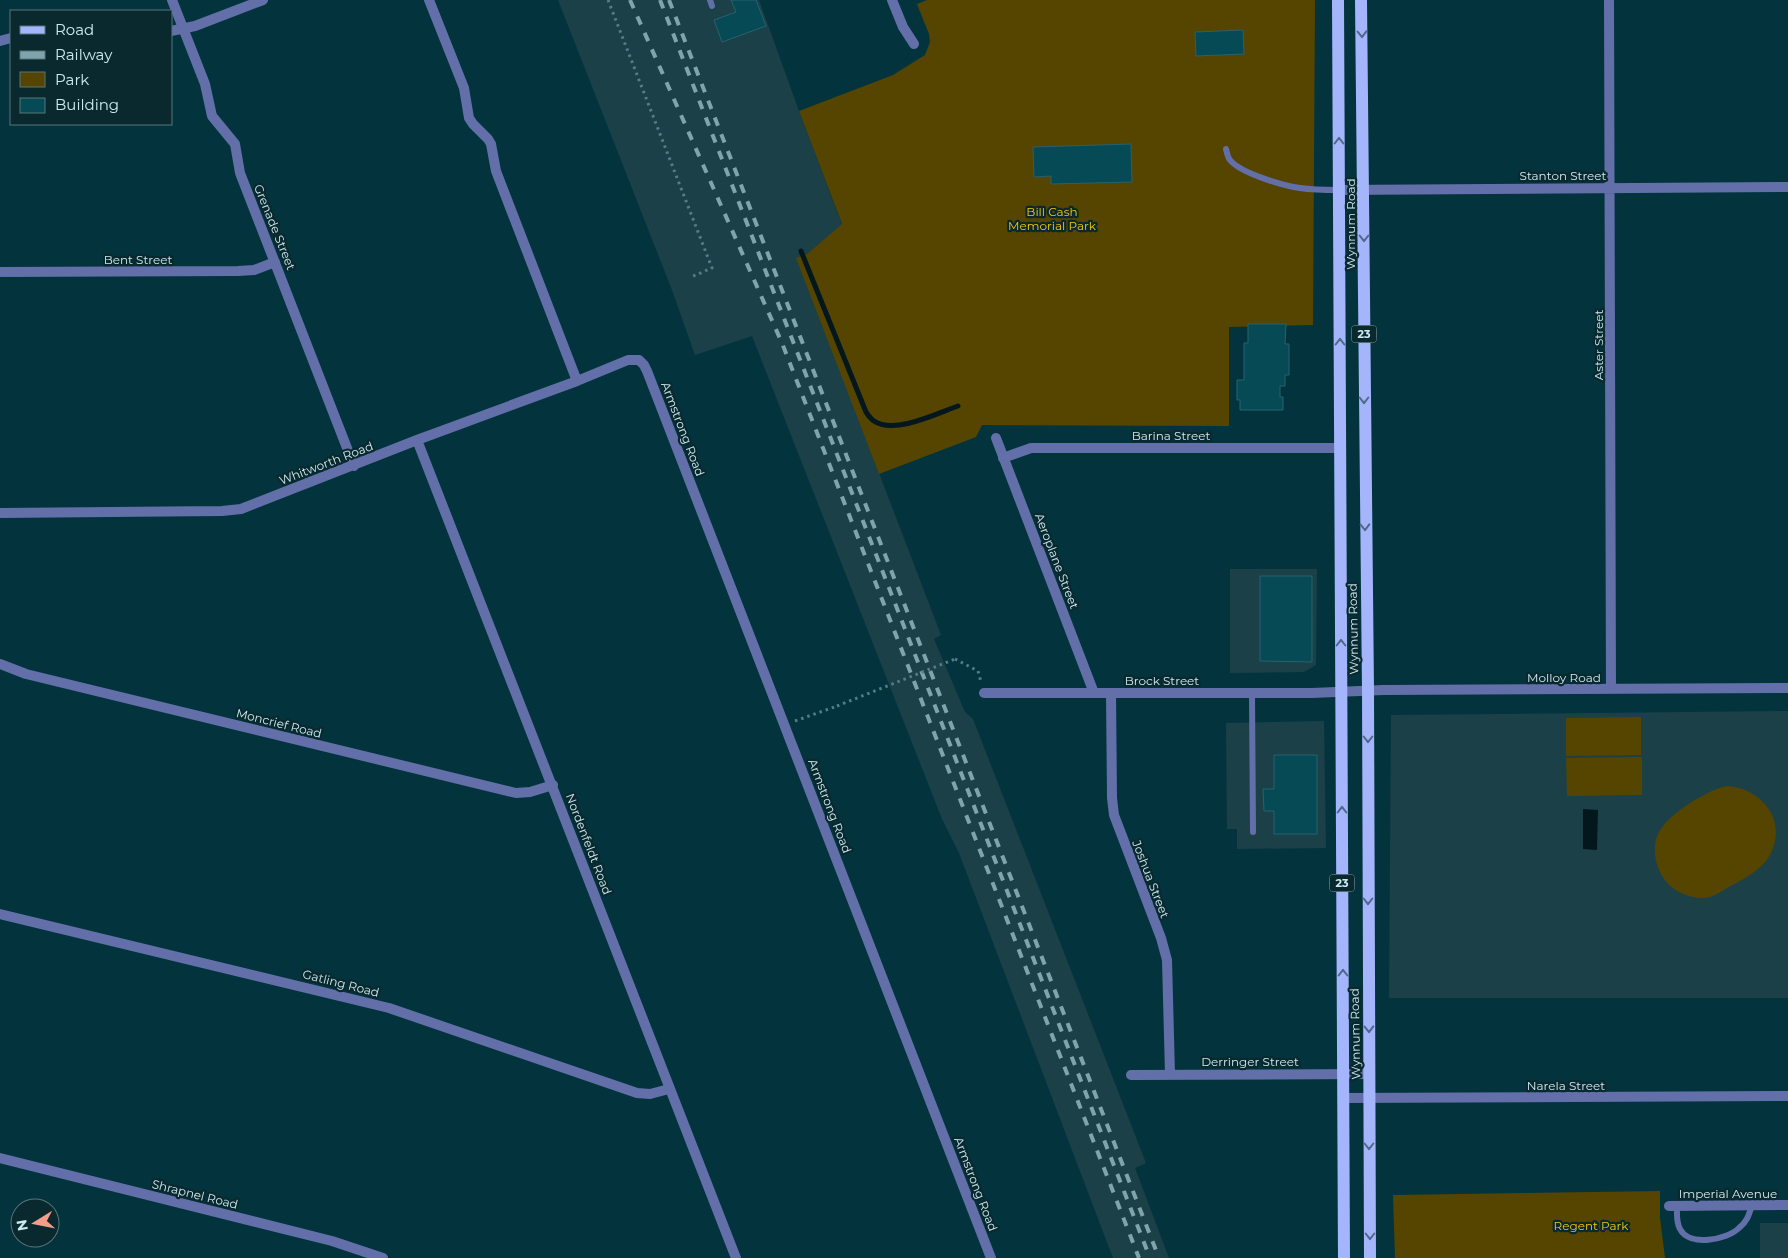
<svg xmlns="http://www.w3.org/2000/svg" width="1788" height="1258" font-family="Montserrat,sans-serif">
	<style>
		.built { fill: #1b4048 }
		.green { fill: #554500 }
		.water { fill: #03171c }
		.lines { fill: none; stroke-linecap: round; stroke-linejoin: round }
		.stream { stroke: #03171c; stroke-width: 5 }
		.building { fill: #064a56; stroke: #27626e }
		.path { stroke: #547d85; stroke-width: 3; stroke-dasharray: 2.5 4; stroke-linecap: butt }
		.lane { stroke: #636fa9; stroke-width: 6 }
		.street { stroke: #636fa9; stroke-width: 10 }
		.primary { stroke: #a4b5fc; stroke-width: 12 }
		.rail { stroke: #80a4ac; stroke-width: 4; stroke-dasharray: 9 9; stroke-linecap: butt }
		.path-bridge { stroke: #547d85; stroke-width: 3; stroke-dasharray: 2.5 4; stroke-linecap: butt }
		.oneway { stroke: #4f688b }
		.labels { text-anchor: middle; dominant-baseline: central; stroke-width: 4.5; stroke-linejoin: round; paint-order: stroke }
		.shield { fill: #09292f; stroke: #92b0b7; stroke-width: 1 }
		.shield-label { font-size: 11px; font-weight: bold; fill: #cdeaf1 }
		.street-label { font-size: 12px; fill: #cdeaf1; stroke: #09292f }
		.park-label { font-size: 12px; fill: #f2c90e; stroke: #09292f }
	</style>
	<rect width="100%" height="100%" fill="#03343d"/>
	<path class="built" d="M558 0H759L799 111 842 225 807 254 797 259 941 635 934 639 965 712 973 719 1146 1163 1135 1168 1169 1258H1113L959 853 942 819 752 336 695 355 672 290Z
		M1230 569H1317L1316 665 1304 672 1230 673Z
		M1788 711V998H1389L1391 715Z
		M1324 721 1326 848 1237 849V829H1227L1226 723Z
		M1760 1223H1788V1258H1760Z"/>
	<path class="green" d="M927 0H1315L1313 325 1229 327V426L982 425 976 437 879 474 796 258 807 254 842 224 799 111 893 75 925 55 930 42 929 34 917 4Z
		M1641 717V755L1566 756V718Z
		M1642 757V795L1567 796 1566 758Z
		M1728 786C1762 789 1787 820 1771 853 1762 871 1743 879 1727 888 1722 891 1716 895 1710 897 1699 900 1687 896 1677 891 1667 885 1660 875 1657 864 1648 833 1668 818 1690 803 1703 795 1713 789 1728 786Z
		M1660 1191V1218L1665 1258H1395L1393 1195Z"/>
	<path class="water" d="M1583 809 1598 810 1597 850 1583 849Z"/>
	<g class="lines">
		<path class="stream" d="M801 251 866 412C868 415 871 419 874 421 894 435 938 413 958 406"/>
	</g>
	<path class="building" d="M731 0H756L766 26 722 42 714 20 736 12Z
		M1243 30 1244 54 1196 56 1195 32Z
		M1131 144 1132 182 1051 184V176L1034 177 1033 147Z
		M1248 324H1286L1285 344H1289V375H1285V386H1280V397H1283V410H1240V400H1237V380H1244V343H1248Z
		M1260 576H1312V662L1260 661Z
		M1274 755H1317V834H1274V811H1264L1263 789H1274Z"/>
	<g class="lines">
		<path class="path" d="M608 0 712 268 691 277
			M955 659 978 671 981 682
			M795 721 837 706"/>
		<path class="lane" d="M710 0 712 6
			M1226 149C1227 153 1228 158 1230 160 1240 173 1284 186 1300 188 1313 190 1326 190 1339 190
			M1252 693 1253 832
			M1677 1206C1677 1213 1676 1222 1680 1229 1689 1247 1727 1240 1739 1228 1747 1222 1749 1215 1752 1205"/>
		<path class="street" d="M172 0 205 84 212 116 235 144 240 173 354 466
			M429 0 464 88 469 118 473 124 488 139 491 144 496 171 577 381
			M892 0 903 27 914 44
			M1609 0 1611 689
			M171 31 195 26 263 0
			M0 41 11 38
			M1339 190 1788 187
			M0 272 238 271 254 270 275 262
			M996 438 1094 693
			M417 440 736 1258
			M1003 458 1031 448H1340
			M0 513 222 511 241 509 417 440 577 381 628 360H639L644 365 647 371 991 1258
			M0 664 26 674 516 793 530 792 553 785
			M984 693H1312L1383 690 1788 688
			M1111 693 1112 798 1114 815 1161 938 1167 960 1170 1074
			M0 914 389 1008 637 1093 650 1094 669 1089
			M1131 1075 1369 1074
			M1344 1098 1788 1096
			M0 1158 332 1241 383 1258
			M1669 1206 1788 1205"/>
		<path class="primary" d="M1338 0 1344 1258
			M1361 0 1368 690 1370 1258"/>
		<path class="rail" d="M630 0 782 343 1139 1258
			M660 0 1150 1258
			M669 0 1159 1258"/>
		<path class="path-bridge" d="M837 706 955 659"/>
	</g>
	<defs><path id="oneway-chevron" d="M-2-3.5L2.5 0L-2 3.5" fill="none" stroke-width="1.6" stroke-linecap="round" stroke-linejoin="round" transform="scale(1.25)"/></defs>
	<g class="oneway">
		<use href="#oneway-chevron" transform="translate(1362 34) rotate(89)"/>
		<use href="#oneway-chevron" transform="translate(1339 141) rotate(-90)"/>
		<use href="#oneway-chevron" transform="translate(1364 238) rotate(90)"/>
		<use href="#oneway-chevron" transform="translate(1340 342) rotate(-90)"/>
		<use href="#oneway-chevron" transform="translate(1364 400) rotate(90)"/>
		<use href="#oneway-chevron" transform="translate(1365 527) rotate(89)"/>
		<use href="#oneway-chevron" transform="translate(1341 643) rotate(-90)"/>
		<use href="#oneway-chevron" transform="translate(1368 739) rotate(90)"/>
		<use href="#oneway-chevron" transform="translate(1342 810) rotate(-90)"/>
		<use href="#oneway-chevron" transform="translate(1368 901) rotate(90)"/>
		<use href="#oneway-chevron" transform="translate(1343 973) rotate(-90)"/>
		<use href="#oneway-chevron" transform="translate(1369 1029) rotate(89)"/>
		<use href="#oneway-chevron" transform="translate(1369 1146) rotate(90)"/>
		<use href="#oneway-chevron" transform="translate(1370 1236) rotate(90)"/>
	</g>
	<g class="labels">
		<g class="shield">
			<rect x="1351.5" y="325.5" width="25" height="17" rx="4"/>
			<rect x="1329.5" y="874.5" width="25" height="17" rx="4"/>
		</g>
		<g class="shield-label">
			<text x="1364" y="334">23</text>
			<text x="1342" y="883">23</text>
		</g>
		<g class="street-label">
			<text x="1563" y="175">Stanton Street</text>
			<text transform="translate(1350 224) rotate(-90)">Wynnum Road</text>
			<text transform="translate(275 227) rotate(68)">Grenade Street</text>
			<text x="138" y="259">Bent Street</text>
			<text transform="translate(1598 345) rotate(-90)">Aster Street</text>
			<text transform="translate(683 429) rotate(69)">Armstrong Road</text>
			<text x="1171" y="435">Barina Street</text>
			<text transform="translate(326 463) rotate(-21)">Whitworth Road</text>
			<text transform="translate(1057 561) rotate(69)">Aeroplane Street</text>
			<text transform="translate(1353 629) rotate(-91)">Wynnum Road</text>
			<text x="1564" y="677">Molloy Road</text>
			<text x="1162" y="680">Brock Street</text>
			<text transform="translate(279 723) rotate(14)">Moncrief Road</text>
			<text transform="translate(830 806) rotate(69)">Armstrong Road</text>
			<text transform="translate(589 844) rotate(69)">Nordenfeldt Road</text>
			<text transform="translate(1151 879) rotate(69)">Joshua Street</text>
			<text transform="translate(341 983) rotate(14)">Gatling Road</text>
			<text transform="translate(1355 1034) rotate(-91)">Wynnum Road</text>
			<text x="1250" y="1061">Derringer Street</text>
			<text x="1566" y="1085">Narela Street</text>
			<text transform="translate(976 1184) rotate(69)">Armstrong Road</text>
			<text x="1728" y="1193">Imperial Avenue</text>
			<text transform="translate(195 1194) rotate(14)">Shrapnel Road</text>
		</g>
		<g class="park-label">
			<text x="1052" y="211">Bill Cash<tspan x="1052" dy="14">Memorial Park</tspan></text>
			<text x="1591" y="1225">Regent Park</text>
		</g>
	</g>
	<rect x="10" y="10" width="162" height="115" fill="#09292f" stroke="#57767d"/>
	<rect x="20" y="26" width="25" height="8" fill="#a4b5fc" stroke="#57767d"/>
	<text x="55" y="35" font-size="15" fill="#cdeaf1">Road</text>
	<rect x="20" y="51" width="25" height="8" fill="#80a4ac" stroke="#57767d"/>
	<text x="55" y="60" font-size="15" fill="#cdeaf1">Railway</text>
	<rect x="20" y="72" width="25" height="15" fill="#554500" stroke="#57767d"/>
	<text x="55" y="85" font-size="15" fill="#cdeaf1">Park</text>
	<rect x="20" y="98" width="25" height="15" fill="#064a56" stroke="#57767d"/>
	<text x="55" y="110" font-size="15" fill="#cdeaf1">Building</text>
	<g transform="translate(35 1223) rotate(260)"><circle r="24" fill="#09292f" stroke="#57767d"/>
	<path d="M0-4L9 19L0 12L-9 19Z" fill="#f49e8a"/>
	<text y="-8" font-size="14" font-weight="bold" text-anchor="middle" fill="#cdeaf1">N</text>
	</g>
</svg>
